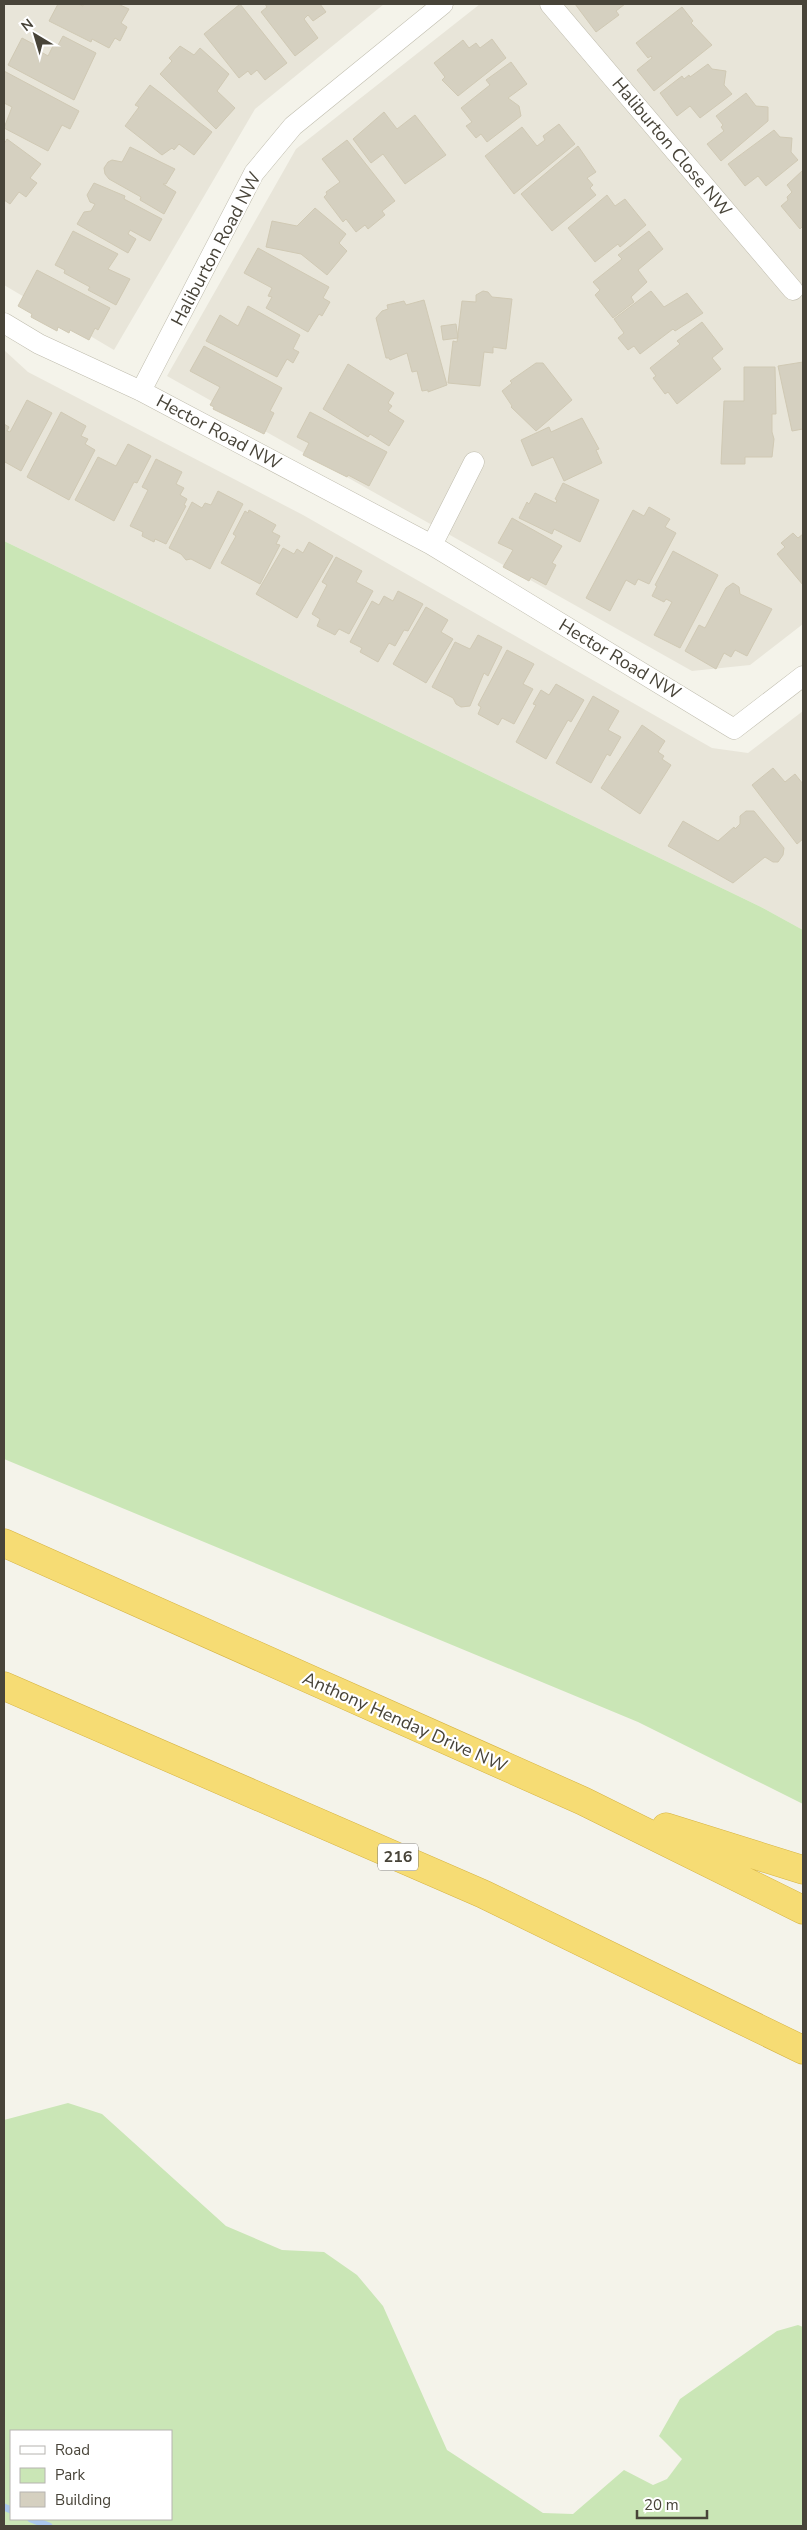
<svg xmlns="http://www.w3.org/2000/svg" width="807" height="2530" font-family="'Nunito Sans',sans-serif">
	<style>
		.residential { fill: #e8e5d9 }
		.green { fill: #cae6b6; fill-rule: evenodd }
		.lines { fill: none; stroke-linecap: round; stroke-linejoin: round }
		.stream { stroke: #abc9ed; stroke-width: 7 }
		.building { fill: #d5d0c0; stroke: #d0c9b4 }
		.minor-casing { stroke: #bfbcad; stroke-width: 21 }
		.motorway-casing { stroke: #d5b343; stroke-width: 29 }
		.minor { stroke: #fff; stroke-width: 20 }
		.motorway { stroke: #f6dc74; stroke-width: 28 }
		.labels { text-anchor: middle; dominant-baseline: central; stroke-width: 4.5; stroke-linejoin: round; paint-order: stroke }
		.shield { fill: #fff; stroke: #7f7c74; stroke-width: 1 }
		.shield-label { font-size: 16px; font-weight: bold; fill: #484439 }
		.street-label { font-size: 18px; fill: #484439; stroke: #fff }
	</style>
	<rect width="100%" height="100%" fill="#f4f3ea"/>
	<path class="residential" d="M4 4H384L255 109 114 350 4 285Z
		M480 4H803V624L750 665 692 671 167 376 296 149Z
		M4 350 28 372 303 515 712 748 748 753 803 711V930L761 907 4 541Z"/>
	<path class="green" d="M4 541 761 907 803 930V1804L638 1722 4 1459Z
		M68 2103 102 2114 226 2226 282 2250 324 2252 357 2275 383 2306 447 2450 543 2513 573 2514 624 2470 653 2485 667 2479 682 2459 659 2436 680 2399 777 2331 798 2325 803 2327V2526H4V2120ZM11 2431H171V2519H11Z"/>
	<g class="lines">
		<path class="stream" d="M4 2507 11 2510
			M31 2519 49 2526"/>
	</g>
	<path class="building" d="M58 4H78L83 6V4H118L129 9 121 23 127 27 120 41 115 38 109 48 92 39 91 42 49 21Z
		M240 4 287 63 265 80 257 70 251 75 248 71 239 78 204 34Z
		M265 4H320L326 12 313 21 308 15 304 19 318 38 295 56 261 12 267 7Z
		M575 4H625L616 11 619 15 596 32Z
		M682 7 693 21 691 23 712 45 654 91 637 70 652 58 651 56 648 58 636 43Z
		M63 36 96 53 74 100 8 65 22 38 37 46 36 49 48 56 53 46 57 47Z
		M492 39 506 58 458 96 442 80 445 77 434 63 463 40 469 48 476 43 480 48Z
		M180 46 194 55 200 48 229 74 217 91 235 108 216 129 160 74 172 61 169 58Z
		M511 62 527 84 508 98 519 106 521 116 487 142 481 134 476 138 466 126 472 122 461 108 490 85 486 80Z
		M708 64 712 69 726 71 724 85 732 94 700 118 690 106 677 116 660 93 682 76 684 79 689 75 690 77Z
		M4 71 79 111 70 129 62 125 48 151 4 128 12 107 4 103Z
		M150 85 212 132 194 155 179 144 174 150 172 148 162 155 125 126 139 107 135 105Z
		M746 93 756 106 768 107V121L721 161 707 144 724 131 721 127 723 125 716 116Z
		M384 112 397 129 415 115 446 155 405 184 383 154 371 163 353 139Z
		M559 124 575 144 514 194 485 156 522 127 537 146 545 140 543 136Z
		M774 130 780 137 792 138 791 152 798 160 766 186 758 176 745 186 728 164Z
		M7 139 41 164 30 178 37 183 26 197 19 192 10 204 4 200V144Z
		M347 140 395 201 382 211 385 215 368 229 365 225 356 232 346 219 343 222 324 197 327 194 326 192 340 182 322 159Z
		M578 146 596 172 587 178 593 185 590 188 596 195 552 231 521 194Z
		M130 147 175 169 166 184H163L176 192 164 214 140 200 141 197 109 179 105 174 104 168 108 162 112 160 122 162Z
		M803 170V226L800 229 781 206 788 200 787 197 792 192 787 185Z
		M94 183 125 196 124 199 162 219 150 241 130 230 128 234 136 239 128 253 77 224 84 212 91 211 95 204 90 202 87 195Z
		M607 195 615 206 625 199 646 225 620 247 618 244 595 262 568 228Z
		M315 208 346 234 339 243 347 251 327 275 301 254 266 247 272 221 297 226Z
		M73 231 118 254 108 269 130 279 116 305 88 290 90 287 64 273 65 270 55 265Z
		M649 231 663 249 638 270 647 282 631 297 634 302 613 318 595 295 600 290 593 282 622 259 618 255Z
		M258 248 329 287 323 298 330 302 322 316 319 314 308 332 266 308 272 297 268 296 272 288 244 273Z
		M37 270 110 308 98 330 95 328 89 340 70 330 69 333 58 327 57 331 31 317 32 314 18 306Z
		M483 291 488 292 492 297 512 299 506 349 493 347V353L484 352 480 386 448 383 453 341 457 342 462 301 476 302V295Z
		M651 291 664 307 687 293 703 313 675 331 673 329 640 354 634 346 628 350 618 338 624 333 614 319Z
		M424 300 447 385 428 392V390L422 391 417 371 412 372 407 353 390 360 389 358H386L376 318 382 311 388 309 387 305 404 301 406 305Z
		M248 306 300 335 293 349 299 352 293 363 287 359 277 377 206 341 220 315 238 326Z
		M702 322 723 349 712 358 721 369 677 404 668 392 665 394 653 378 656 376 650 368 680 344 677 341Z
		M456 324 458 338 443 340 441 326Z
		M204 346 282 388 270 411 274 413 264 434 213 409 214 407 210 405 220 387 190 371Z
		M803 362V429L792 431 778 366Z
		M536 363H543L572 400 536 431 511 407 512 406 502 391 512 383 510 381Z
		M348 364 394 393 388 403 392 406 388 411 404 421 389 446 370 434 368 437 323 409Z
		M744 367H775L776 414H772V432L774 439 772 457H745V464H721L724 401H744Z
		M27 400 52 413 21 471 5 462 4 465V424L9 427 7 431 10 432Z
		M61 412 86 426 81 436 88 439 85 444 95 450 69 500 27 477Z
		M310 412 387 452 369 486 348 475 347 477 303 455 309 443 297 437Z
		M582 418 599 449 596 450 602 463 564 481 553 457 532 466 521 440 549 427 551 432Z
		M128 444 151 456 137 483 134 482 114 521 75 500 98 457 116 466Z
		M156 459 182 472 176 484 184 488 180 495 187 499 184 505 186 506 166 544 155 539 154 542 142 536 143 532 130 526 148 490 142 487Z
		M563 483 599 500 580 542 554 529 552 534 519 518 527 502 529 504 535 493 556 503 557 500 555 499Z
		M218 491 243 504 210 569 191 559 186 560 181 554 169 548 192 502 202 508 205 503 211 505Z
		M649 507 670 519 665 527 676 533 649 584 638 579 635 585 626 580 610 611 586 598 633 510 644 516Z
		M249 510 276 525 272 532 280 536 276 544 280 545 260 584 221 563 236 536 233 534 245 511 248 513Z
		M512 518 562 546 552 563 556 565 546 585 531 577 529 581 503 567 513 550 498 543Z
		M793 533 798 538 803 534V585L777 554 785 547 781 543Z
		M309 542 333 556 297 618 256 594 283 548 294 554 297 549 303 553Z
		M673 551 718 575 680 648 654 635 672 602 666 599 664 602 652 596 657 586 655 585Z
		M336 557 362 571 356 582 373 591 349 634 339 629 335 635 317 626 320 619 312 614 327 585 322 582Z
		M733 583 739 587 740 594 772 609 747 656 735 650 731 657 724 653 716 669 685 651 699 625 705 628 726 588Z
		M398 591 423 604 408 631 404 630 395 646 389 643 378 662 360 652 362 648 350 642 372 601 379 605 384 596 393 601Z
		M426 607 448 620 441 632 453 639 426 683 393 664Z
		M478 635 502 647 488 676 484 673 470 706 461 707 456 704 453 698 432 687 455 642 470 649Z
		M507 650 534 664 523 684 533 689 514 724 502 718 498 725 478 714 481 707 478 705Z
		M556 684 584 700 571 722 568 720 546 759 516 742 536 705 533 704 541 690 549 695Z
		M593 696 619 711 608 730 621 737 610 756 607 754 591 783 556 763Z
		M642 725 665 741 658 752 664 756 662 759 671 765 640 814 601 788Z
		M773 768 785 782 795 774 803 784V839L797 844 752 785Z
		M746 811H754L784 848 783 855 778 862H773L765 857 733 883 668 846 683 821 718 841 734 827 735 829 740 824V816Z"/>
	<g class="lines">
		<g class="minor-casing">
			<path id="minor" d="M550 4 793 290
				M4 323 39 344 141 391 432 545 734 729 803 676
				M141 391 254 173 293 126 443 4
				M432 545 474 462"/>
		</g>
		<g class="motorway-casing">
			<path id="motorway" d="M4 1543 583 1801 803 1910
				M4 1686 483 1894 803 2050
				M666 1827 803 1870"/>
		</g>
		<use href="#minor" class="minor"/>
		<use href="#motorway" class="motorway"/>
	</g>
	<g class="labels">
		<rect class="shield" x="378" y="1843.5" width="40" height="27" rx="4"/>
		<g class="shield-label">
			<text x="398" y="1857">216</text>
		</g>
		<g class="street-label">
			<text transform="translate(672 147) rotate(50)">Haliburton Close NW</text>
			<text transform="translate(216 249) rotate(-62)">Haliburton Road NW</text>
			<text transform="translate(219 432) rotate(28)">Hector Road NW</text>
			<text transform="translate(620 659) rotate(31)">Hector Road NW</text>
			<text transform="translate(405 1722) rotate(24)">Anthony Henday Drive NW</text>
		</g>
	</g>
	<rect width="807" height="2530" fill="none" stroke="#484439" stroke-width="10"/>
	<rect x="10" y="2430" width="162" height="90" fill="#ffffff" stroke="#b6b4b0"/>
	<rect x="20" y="2446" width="25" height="8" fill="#ffffff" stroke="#b6b4b0"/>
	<text x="55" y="2455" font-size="15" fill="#484439">Road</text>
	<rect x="20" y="2468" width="25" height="15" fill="#cae6b6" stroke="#b6b4b0"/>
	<text x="55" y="2480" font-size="15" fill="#484439">Park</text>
	<rect x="20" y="2492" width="25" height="15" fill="#d5d0c0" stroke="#b6b4b0"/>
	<text x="55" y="2505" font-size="15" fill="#484439">Building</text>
	<g transform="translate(35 35) rotate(322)" stroke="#ffffff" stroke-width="4" paint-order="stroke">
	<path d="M0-4L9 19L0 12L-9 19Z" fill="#484439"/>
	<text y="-8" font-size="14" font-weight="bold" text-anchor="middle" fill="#484439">N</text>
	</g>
	<path d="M637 2510v8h70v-8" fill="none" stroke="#484439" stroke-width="2.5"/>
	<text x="644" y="2510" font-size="15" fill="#484439" stroke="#ffffff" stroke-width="4" paint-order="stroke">20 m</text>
</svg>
